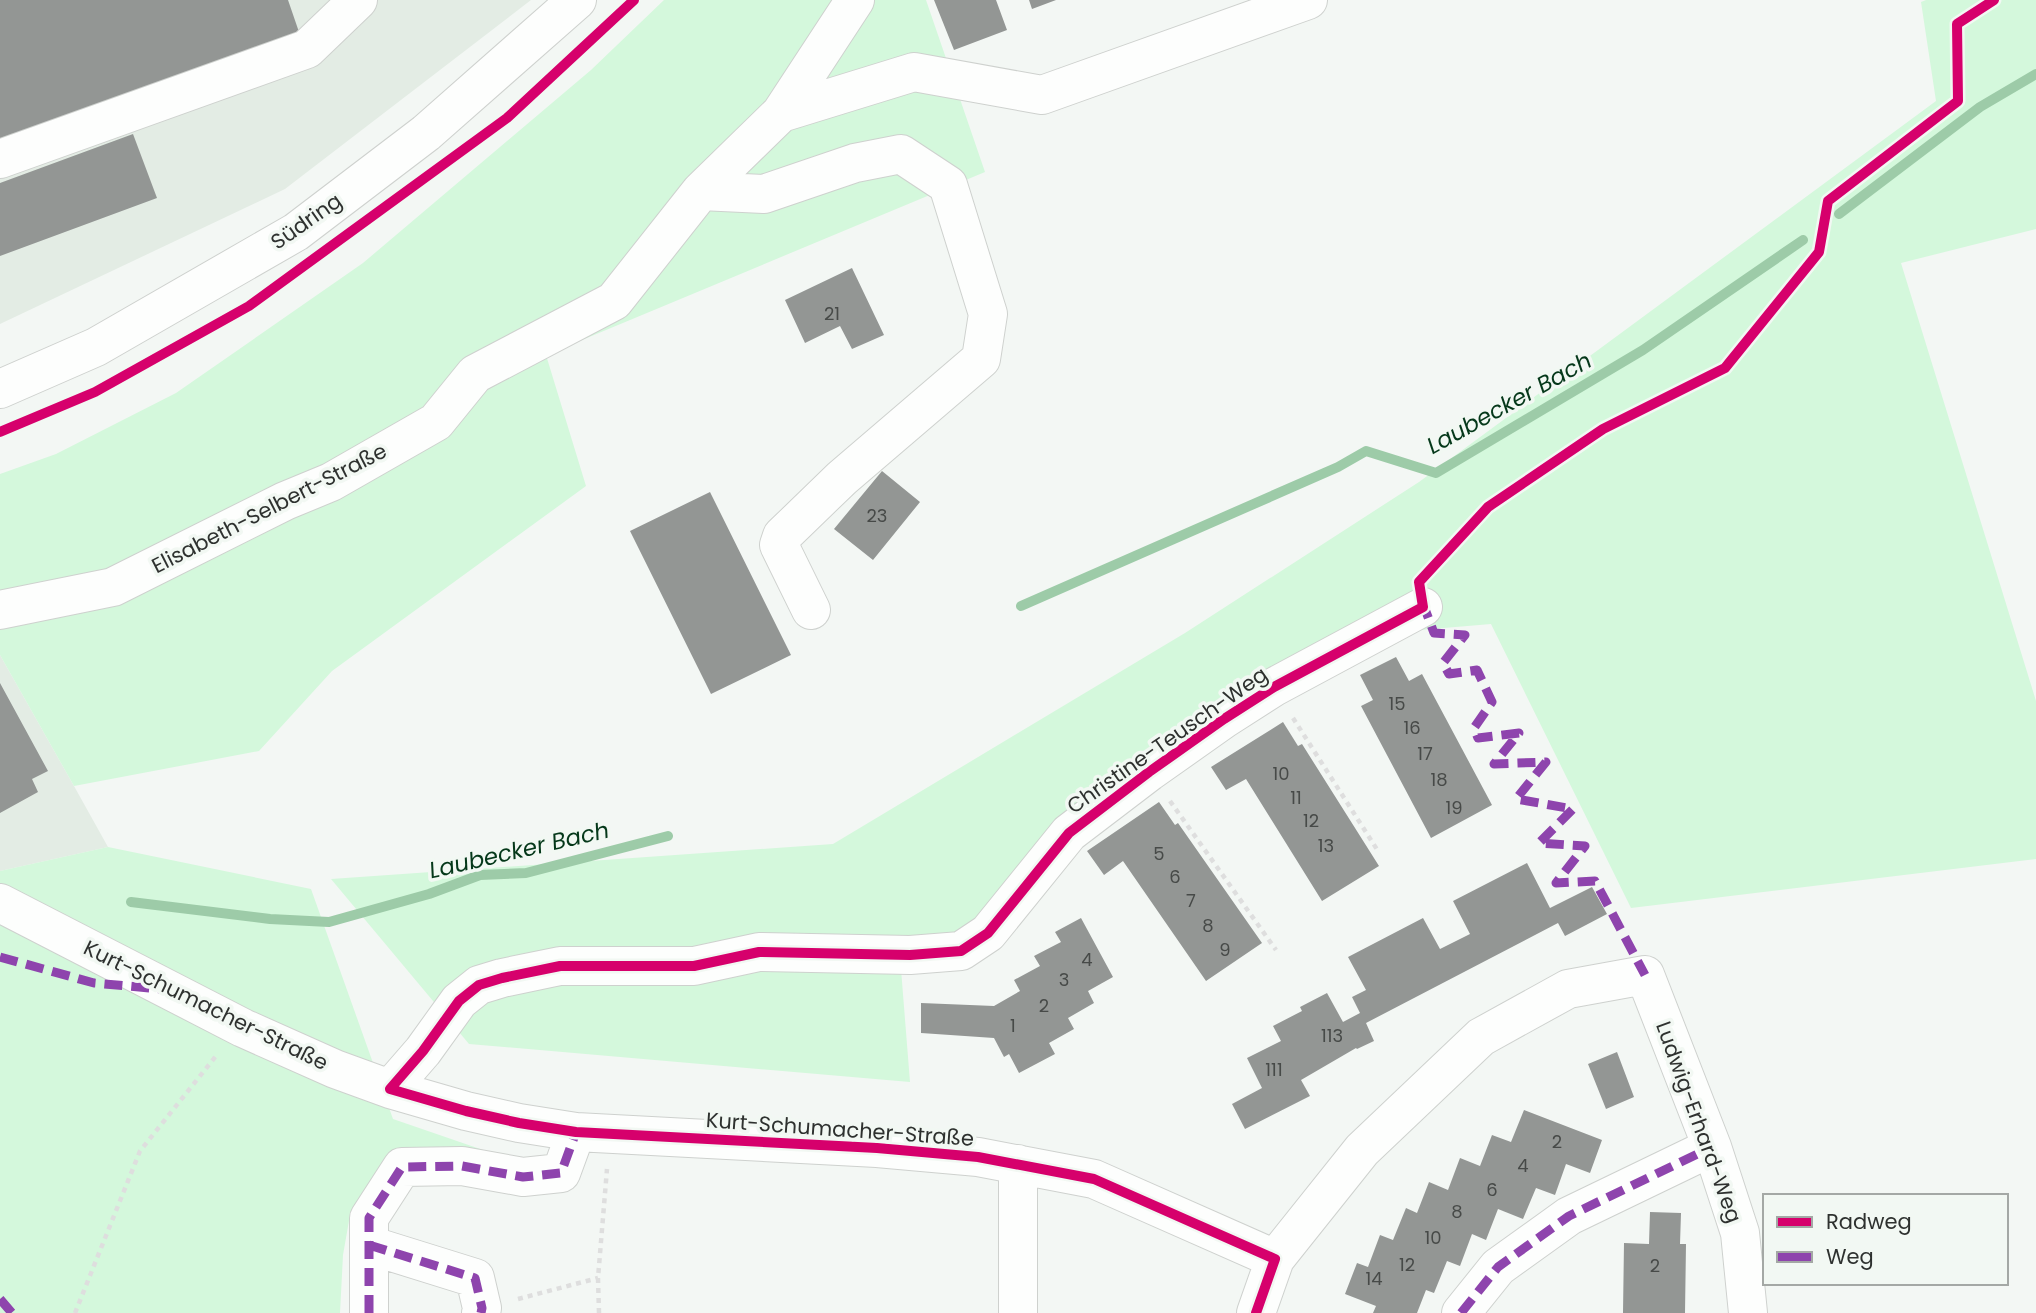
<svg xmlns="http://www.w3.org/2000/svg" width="2036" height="1313" font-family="Poppins,sans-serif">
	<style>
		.built { fill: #e3ece4 }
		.green { fill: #d4f8dc }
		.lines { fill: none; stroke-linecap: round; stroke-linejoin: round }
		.stream { stroke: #9dcba8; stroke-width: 10 }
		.building { fill: #939694 }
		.minor-casing { stroke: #ced1ce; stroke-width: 40 }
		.path { stroke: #dedede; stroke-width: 4.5; stroke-dasharray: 5 5; stroke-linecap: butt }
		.minor { stroke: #fdfefd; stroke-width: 38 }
		.quiet { stroke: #8e44ad; stroke-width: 9; stroke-dasharray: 18 9; stroke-linecap: butt }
		.cycleway-casing { stroke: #f2f8f3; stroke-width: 15 }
		.cycleway { stroke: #d6006c; stroke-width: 10 }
		.labels { text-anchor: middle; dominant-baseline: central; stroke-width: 7; stroke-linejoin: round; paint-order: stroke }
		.number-label { font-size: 18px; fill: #474a48 }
		.street-label { font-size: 21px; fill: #2e312f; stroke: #f2f8f3 }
		.water-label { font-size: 23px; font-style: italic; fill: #05381a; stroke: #f2f8f3 }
	</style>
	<rect width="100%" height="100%" fill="#f3f7f4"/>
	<path class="built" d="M0 0H531L285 189 0 324Z
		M0 655 74 786 108 847 0 871Z"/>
	<path class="green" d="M664 0H926L985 172 546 355 586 486 332 671 259 751 74 786 0 655V474L56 454 176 393 363 263 591 70Z
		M1926 0H2036V229L1901 263 2036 701V859L1631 908 1491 624 1385 633 1056 837 973 936 901 969 910 1082 469 1044 331 879 833 844 1185 633 1419 482 1936 101 1921 2Z
		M108 847 311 889 393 1119 535 1168 399 1156 350 1215 343 1255 340 1313H0V871Z"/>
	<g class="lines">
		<path class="stream" d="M1839 214 1980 107 2036 74
			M1021 606 1338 467 1366 451 1436 473 1643 350 1803 240
			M131 902 270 919 329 922 429 894 480 875 526 873 668 836"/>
	</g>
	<path class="building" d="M0 0H288L299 32 0 143Z
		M934 0H996L1007 30 954 50Z
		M1029 0H1056L1032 9Z
		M133 134 157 198 0 256V183Z
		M852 268 884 335 852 349 840 326 805 343 785 300Z
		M882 471 920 502 873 560 834 529Z
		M710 492 791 655 711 694 630 531Z
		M1396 657 1409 681 1422 674 1492 805 1431 838 1361 706 1373 700 1360 675Z
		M0 683 48 771 32 779 38 792 0 813Z
		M1283 722 1298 746 1302 744 1379 866 1322 901 1246 779 1226 790 1211 767Z
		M1159 802 1175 825 1178 823 1262 943 1206 981 1123 861 1104 875 1087 851Z
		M1527 863 1550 908 1592 887 1607 914 1565 936 1558 923 1366 1023 1374 1041 1357 1049 1356 1048 1301 1080 1310 1096 1245 1129 1232 1104 1262 1088 1247 1058 1281 1041 1273 1026 1302 1011 1300 1007 1327 993 1343 1022 1360 1013 1352 997 1366 990 1348 957 1423 918 1440 949 1470 934 1453 901Z
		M1081 918 1113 977 1088 991 1094 1003 1068 1018 1074 1029 1049 1043 1055 1054 1019 1073 1009 1054 1004 1057 994 1038 921 1033V1003L994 1006 1020 991 1014 980 1040 966 1034 956 1061 942 1055 932Z
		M1617 1052 1634 1097 1606 1109 1588 1064Z
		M1524 1110 1602 1140 1590 1173 1566 1164 1555 1195 1536 1188 1523 1219 1498 1209 1486 1240 1472 1234 1460 1266 1447 1261 1434 1293 1426 1290 1417 1313H1373L1376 1306 1345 1294 1357 1263 1368 1267 1380 1235 1393 1240 1406 1208 1417 1213 1429 1182 1448 1190 1460 1158 1480 1166 1492 1135 1511 1142Z
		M1650 1212 1681 1213 1680 1244H1686L1685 1313H1623L1624 1243 1649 1244Z"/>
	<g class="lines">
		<g class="minor-casing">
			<path id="minor" d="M781 113 914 72 1042 95 1308 0
				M0 159 307 49 358 0
				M701 191 764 194 855 163 901 154 948 185 988 314 981 359 842 478 782 536 779 545 811 610
				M0 389 96 347 296 232 426 133 577 0
				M0 610 113 587 285 501 331 482 436 422 475 374 614 301 701 191 781 113 855 0
				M0 903 243 1028 335 1069 390 1089 466 1111 519 1123 576 1132 877 1148 978 1157 1094 1179 1275 1259
				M390 1089 423 1051 459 1001 479 985 502 978 560 966H694L759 952 910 955 961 951 988 933 1069 833 1149 772 1224 719 1274 687 1423 607
				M1018 1164V1313
				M369 1245 475 1278 482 1308 481 1313
				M369 1313V1218L402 1167 462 1166 523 1177 561 1173 576 1132
				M1256 1313 1275 1259 1362 1150 1481 1037 1568 989 1645 975 1712 1147 1740 1233 1748 1313
				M1461 1313 1498 1267 1569 1216 1712 1147"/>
		</g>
		<path class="path" d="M1293 718 1378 851
			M1170 801 1276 950
			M518 1299 598 1278
			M75 1313 140 1151 216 1056
			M599 1313 598 1278 607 1169"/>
		<use href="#minor" class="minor"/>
		<path class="quiet" d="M1422 601 1434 633 1465 635 1443 663 1449 674 1477 670 1492 702 1474 728 1478 738 1519 733 1494 764 1546 762 1516 799 1573 809 1539 843 1585 846 1556 883 1595 881 1645 975
			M0 957 94 983 172 990
			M369 1245 475 1278 482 1308 481 1313
			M0 1299 12 1313
			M369 1313V1218L402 1167 462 1166 523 1177 561 1173 576 1132
			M1461 1313 1498 1267 1569 1216 1712 1147"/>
		<g class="cycleway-casing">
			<path id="cycleway" d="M0 432 95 392 249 306 507 118 634 0
				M1256 1313 1275 1259 1094 1179 978 1157 877 1148 576 1132 519 1123 466 1111 390 1089 423 1051 459 1001 479 985 502 978 560 966H694L759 952 910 955 961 951 988 933 1069 833 1149 772 1224 719 1274 687 1423 607 1419 582 1488 507 1603 429 1725 368 1819 252 1828 201 1958 101 1957 24 1994 0"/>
		</g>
		<use href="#cycleway" class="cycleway"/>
	</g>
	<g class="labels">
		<g class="number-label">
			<text x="832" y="313">21</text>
			<text x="877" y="515">23</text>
			<text x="1397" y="703">15</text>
			<text x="1412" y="727">16</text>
			<text x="1425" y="753">17</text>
			<text x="1281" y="773">10</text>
			<text x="1439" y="779">18</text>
			<text x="1296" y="797">11</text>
			<text x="1454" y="807">19</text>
			<text x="1311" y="820">12</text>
			<text x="1326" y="845">13</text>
			<text x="1159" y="853">5</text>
			<text x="1175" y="876">6</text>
			<text x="1191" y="900">7</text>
			<text x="1208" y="925">8</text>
			<text x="1225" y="949">9</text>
			<text x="1087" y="959">4</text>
			<text x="1064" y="979">3</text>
			<text x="1044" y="1005">2</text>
			<text x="1013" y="1025">1</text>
			<text x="1332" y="1035">113</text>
			<text x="1274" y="1069">111</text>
			<text x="1557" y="1141">2</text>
			<text x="1523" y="1165">4</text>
			<text x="1492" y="1189">6</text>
			<text x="1457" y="1211">8</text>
			<text x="1433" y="1237">10</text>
			<text x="1407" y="1264">12</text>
			<text x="1655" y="1265">2</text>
			<text x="1374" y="1278">14</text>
		</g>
		<g class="street-label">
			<text transform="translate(306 221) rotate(-35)">Südring</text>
			<text transform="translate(269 508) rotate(-27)">Elisabeth-Selbert-Straße</text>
			<text transform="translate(1167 740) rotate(-35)">Christine-Teusch-Weg</text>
			<text transform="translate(206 1005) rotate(26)">Kurt-Schumacher-Straße</text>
			<text transform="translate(1699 1122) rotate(70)">Ludwig-Erhard-Weg</text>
			<text transform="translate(840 1129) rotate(4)">Kurt-Schumacher-Straße</text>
		</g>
		<g class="water-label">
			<text transform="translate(1509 403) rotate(-29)">Laubecker Bach</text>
			<text transform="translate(519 850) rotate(-13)">Laubecker Bach</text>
		</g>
	</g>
	<rect x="1763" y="1194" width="245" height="91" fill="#f2f8f3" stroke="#a4a8a5" stroke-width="2"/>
	<rect x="1777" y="1217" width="35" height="10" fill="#d6006c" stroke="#a4a8a5" stroke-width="2"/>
	<text x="1826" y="1229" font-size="21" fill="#2e312f">Radweg</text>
	<rect x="1777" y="1252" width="35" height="10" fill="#8e44ad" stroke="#a4a8a5" stroke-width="2"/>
	<text x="1826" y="1264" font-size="21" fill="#2e312f">Weg</text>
</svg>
